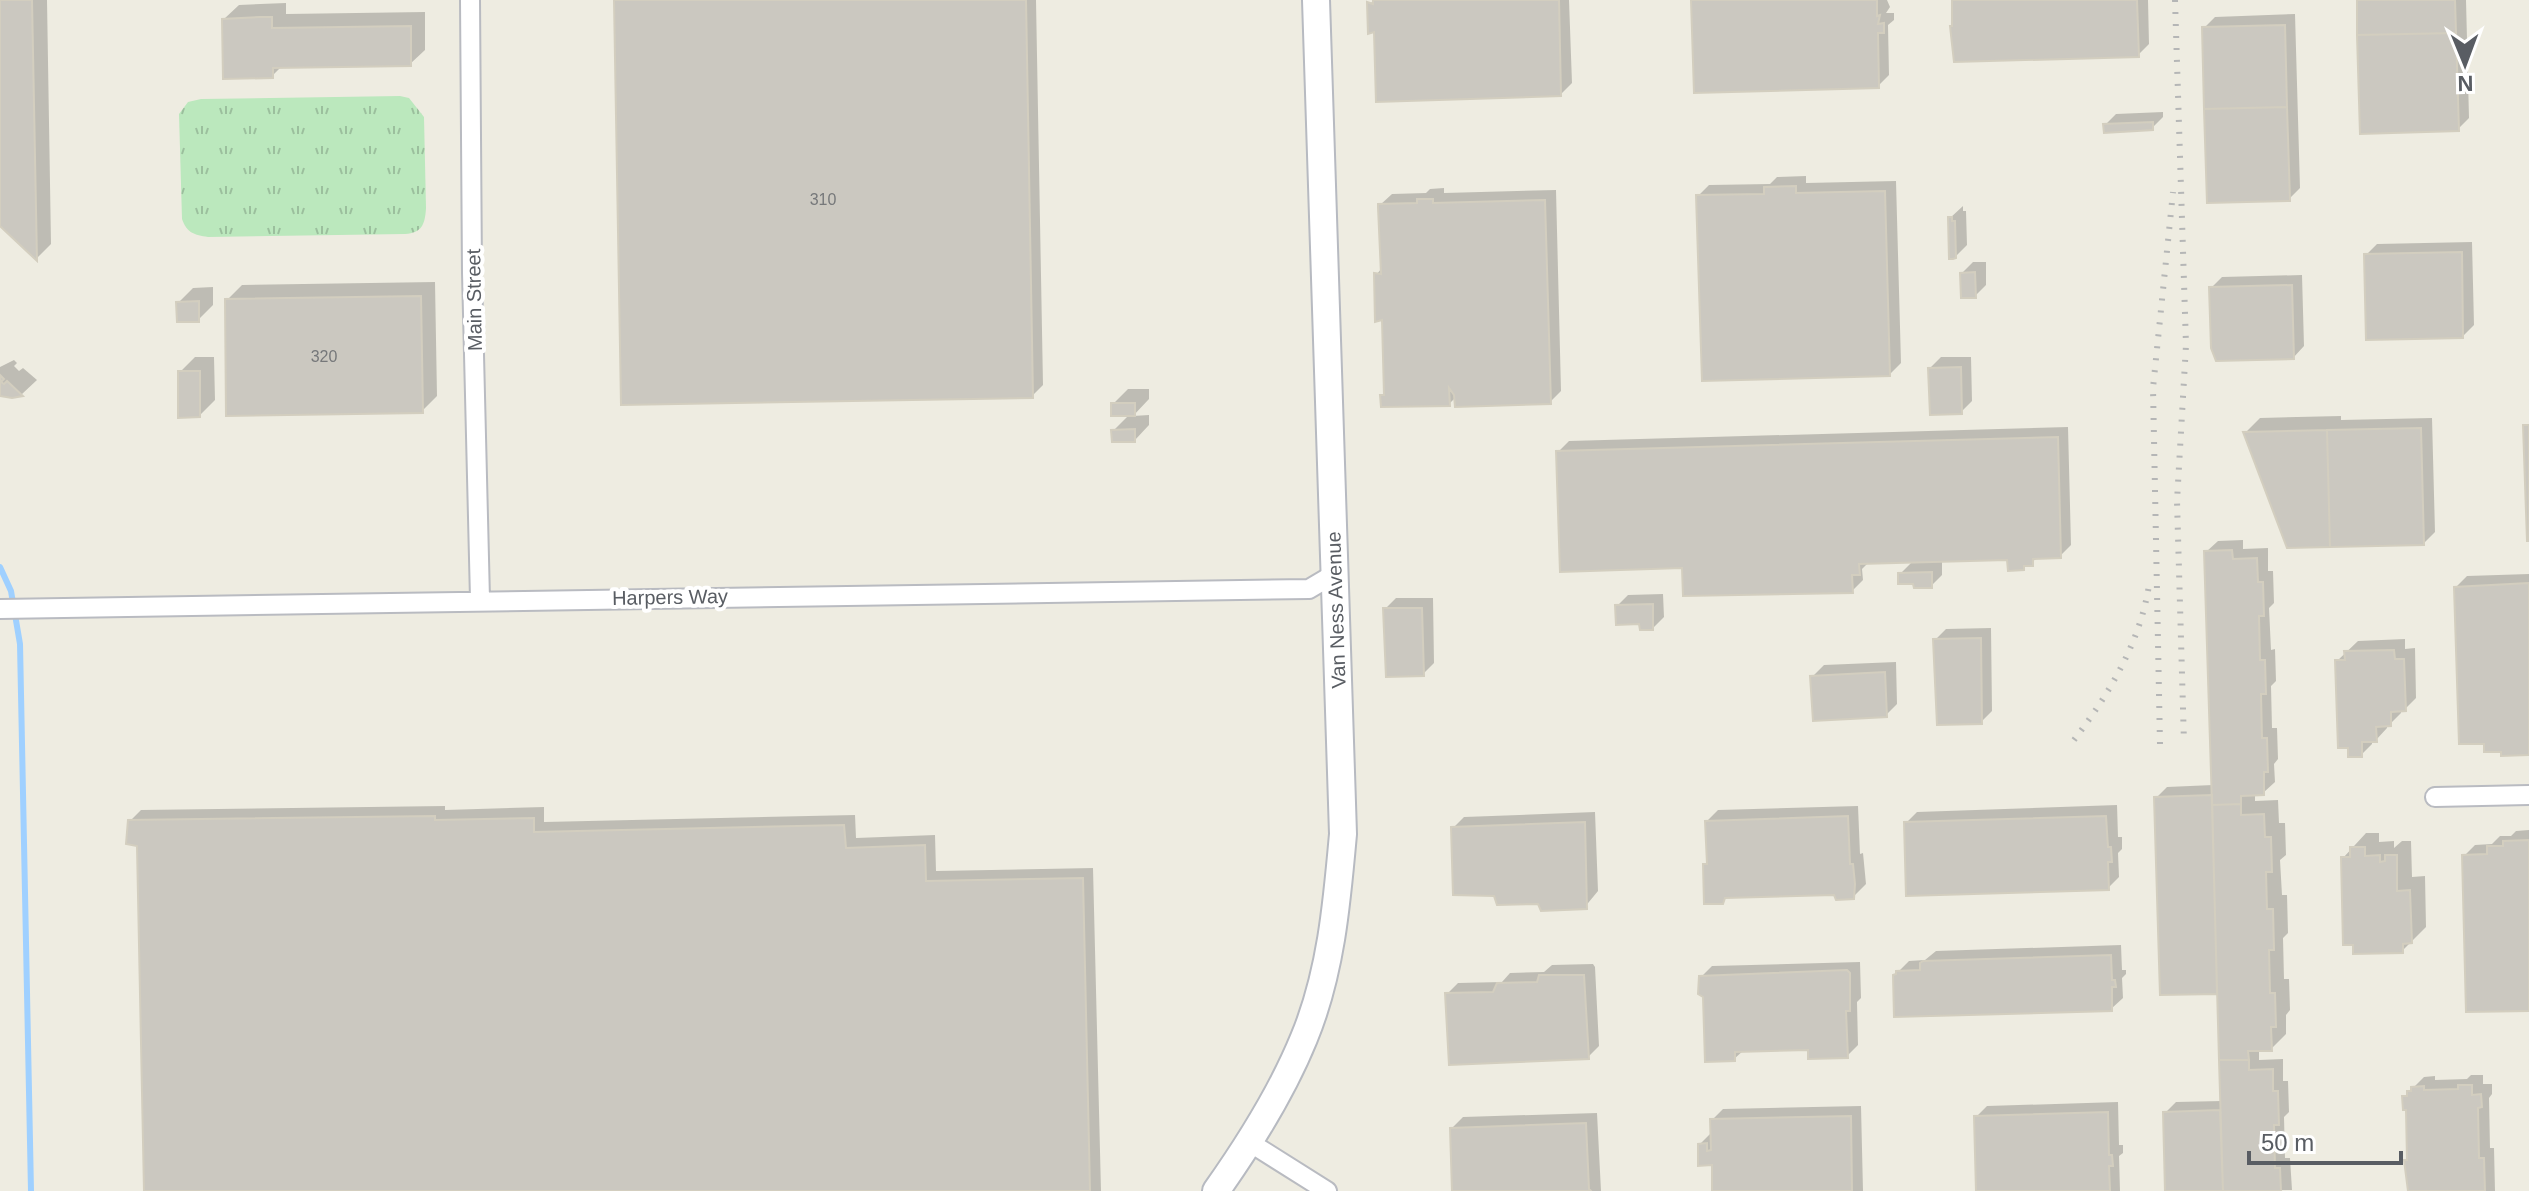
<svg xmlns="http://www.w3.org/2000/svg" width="2529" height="1191" font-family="Arial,sans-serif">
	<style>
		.park { fill: url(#park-tufts) }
		.shadow { fill: #0003 }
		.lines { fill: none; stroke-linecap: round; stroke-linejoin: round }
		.stream { stroke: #9fd0ff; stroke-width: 6 }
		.building { fill: #cbc8c0; stroke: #d3cebf; stroke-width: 2 }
		.street-casing { stroke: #b9bbc1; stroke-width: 22 }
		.secondary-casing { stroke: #b7bac1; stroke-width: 30 }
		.street { stroke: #fff; stroke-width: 18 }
		.secondary { stroke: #fff; stroke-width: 26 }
		.rail { stroke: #b5b6b6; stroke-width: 6; stroke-dasharray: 2 10; stroke-linecap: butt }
		.labels { text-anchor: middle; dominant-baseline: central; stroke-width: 8; stroke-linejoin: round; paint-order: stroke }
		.number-label { font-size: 16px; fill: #76787a }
		.street-label { font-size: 20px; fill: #595d63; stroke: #fff }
	</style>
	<defs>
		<pattern id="park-tufts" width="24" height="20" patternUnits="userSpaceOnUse" patternTransform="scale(2)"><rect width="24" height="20" fill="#bbe8bd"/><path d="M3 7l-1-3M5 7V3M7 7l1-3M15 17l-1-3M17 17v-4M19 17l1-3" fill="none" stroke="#9bbf9d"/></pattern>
	</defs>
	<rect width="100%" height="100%" fill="#eeece1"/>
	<path class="park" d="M400 96 409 98 424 117 426 208C425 224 422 233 405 234L208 237C194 235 187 233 182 219L179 114 188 102 201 99Z"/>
	<path class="shadow" d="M0 0H47L51 244 37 258 0 223Z
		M616 0H1036L1043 385 1032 396Z
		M1374 0H1569L1572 83 1561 94 1376 30 1369 5Z
		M1693 0H1887L1890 7 1886 13H1894V20L1888 25 1889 75 1878 86Z
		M1954 0H2148L2149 44 2138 55 1954 24Z
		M2359 0H2466L2469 118 2458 129Z
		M286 3V14L425 12V50L410 64 282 66 272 76 224 19 239 5Z
		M2295 14 2300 188 2289 199 2204 28 2215 17Z
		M2163 112V117L2152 128 2105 125 2116 114Z
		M1806 176V183L1896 181 1901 363 1890 374 1698 196 1709 185 1770 184 1777 177Z
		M1444 188V193L1556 190 1561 391 1550 402 1455 398 1449 404 1382 396 1386 392 1384 318 1376 275 1382 268 1380 205 1392 194 1426 193 1430 189Z
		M1963 206V211H1966L1967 245 1956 256 1950 218Z
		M2472 242 2474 325 2463 336 2366 255 2377 244Z
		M1973 262H1986V285L1975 296 1962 273Z
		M2302 275 2304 346 2293 358 2211 288 2222 277Z
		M435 282 437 396 422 411 227 300 242 285Z
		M213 287V305L198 320 178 303 193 288Z
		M195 357H214L215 400 200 415 180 372Z
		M1941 357H1971L1972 401 1961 412 1930 368Z
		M14 360 17 363 14 366 19 371 23 368 37 380 22 394 12 396 0 393V367Z
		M1128 389H1149V399L1133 416 1149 415V425L1135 440 1113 431 1130 414 1113 404Z
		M2341 416V420L2432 418 2435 532 2424 543 2245 433 2260 418Z
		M2068 427 2071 545 2060 556 2039 557 2023 568 2009 558 1942 559V575L1931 586 1900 574 1914 560 1870 561 1862 569 1863 580 1852 591 1684 566 1558 452 1569 441Z
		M2243 540V549L2268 548V571H2273L2274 603 2269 608 2271 650 2275 649 2276 681 2271 686 2272 728H2277L2278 759 2274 764 2275 782 2263 793H2255V801L2278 800 2279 823H2285L2286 855 2280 860 2282 895H2287L2288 933 2283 938 2284 979H2289L2290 1010 2286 1015V1034L2271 1049H2259V1060L2283 1059V1081H2288L2289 1112 2284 1117 2285 1158H2290L2292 1190 2167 1191 2165 1113 2176 1102 2222 1101 2219 991 2162 993 2156 798 2167 787 2213 785 2206 552 2218 541Z
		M2529 574V753L2456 587 2467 576Z
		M1663 594 1664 617 1653 628 1617 606 1628 595Z
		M1396 598H1433L1434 663 1423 674 1385 609Z
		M1991 628 1992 711 1981 722 1935 640 1946 629Z
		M2405 639V649L2415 648 2416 698 2405 709H2401V713L2390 724H2387V728L2376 740H2372V744L2361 755 2337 661 2358 641Z
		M1896 662 1897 704 1886 715 1813 676 1824 665Z
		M2117 805 2118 837H2122V849L2118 853 2119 877 2108 888 1906 823 1917 812Z
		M445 806V810L544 807V822L855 815 856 838 935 835 936 871 1093 868 1101 1191H146L139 844 130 821 141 810Z
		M1858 806 1860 854 1863 853 1866 884 1855 895 1838 898 1835 893 1728 896 1722 902 1705 865 1708 861 1707 821 1718 810Z
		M1595 812 1598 891 1584 908 1495 894 1457 895 1453 828 1464 817Z
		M2529 830V1009L2464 856 2475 845 2492 844 2500 836H2511L2516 831Z
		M2366 833H2379V842L2394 841V848L2402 841H2411L2412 877 2425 876 2426 927 2402 951 2343 858Z
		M2121 945 2122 970H2126V974L2122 978 2123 998 2111 1009 1895 975 1909 961 1925 960 1936 951Z
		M1860 962 1861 998 1857 1002 1858 1045 1847 1056 1810 1048 1744 1050 1734 1059 1705 996 1701 977 1712 966Z
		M1593 964 1595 967 1599 1046 1588 1057 1446 1019 1447 994 1458 983 1502 982 1510 973 1544 972 1552 965Z
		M2471 1075H2483V1084H2492V1094L2489 1098 2490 1148H2494L2495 1191H2407L2410 1188 2408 1108 2404 1097 2424 1077 2435 1076V1080L2467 1079Z
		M2118 1102 2119 1145H2123V1153L2119 1156 2120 1191H1978L1976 1117 1987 1106Z
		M1861 1106 1863 1191H1714L1713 1163 1700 1144 1711 1133 1712 1120 1723 1109Z
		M1597 1113 1601 1191H1451L1454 1188 1452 1128 1463 1117Z"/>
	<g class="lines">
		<path class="stream" d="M0 567 11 591 20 644 31 1191"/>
	</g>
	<path class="building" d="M0 0H32L37 261 0 226Z
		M614 0H1026L1033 398 621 405Z
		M1373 0H1559L1561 96 1376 102 1374 32 1368 34 1367 2 1373 4Z
		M1691 0H1877V16L1880 15 1878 24 1884 23V33H1878L1879 88 1694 93Z
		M1952 0H2137L2139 57 1954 62 1950 26H1952Z
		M2357 0H2455L2456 33 2357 35Z
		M260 17H272V28L411 26V66L273 68V78L223 79 222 19Z
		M2285 25 2287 107 2204 109 2202 27Z
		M2456 33 2459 131 2360 134 2357 35Z
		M2287 107 2290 201 2207 203 2204 109Z
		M2153 122V130L2104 133 2103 124Z
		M1796 186V193L1885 191 1890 376 1702 381 1696 195 1764 194V187Z
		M1417 199H1433V203L1545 200 1551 404 1455 407 1454 395 1449 388 1450 406 1381 407 1380 395H1384L1382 320 1375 322 1374 273 1381 274 1378 207V204L1417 203Z
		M1948 217H1952V221H1955L1956 258 1953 259H1949Z
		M2462 252 2463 338 2366 340 2364 254Z
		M1975 272 1976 298H1961L1960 273Z
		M2292 285 2294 359 2216 361 2211 348 2209 287Z
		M421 296 423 413 226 416 225 299Z
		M199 301V322H177L176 302Z
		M1961 367 1962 414 1930 415 1928 368Z
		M178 371H200V417L178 418Z
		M0 375 4 379 1 382 4 384 7 381 23 396 12 398 0 396Z
		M1111 403H1135V416H1111Z
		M2523 425H2529V541H2527Z
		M2421 428 2424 545 2330 547 2327 430Z
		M1135 429V442H1112L1111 430Z
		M2327 430 2330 547 2287 548 2243 432Z
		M2058 437 2061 558 2033 559V566H2024V570L2008 571 2007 560 1859 564 1860 575H1852L1853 593 1683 596 1682 568 1560 572 1556 451Z
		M2232 550 2233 559 2257 558 2258 582H2263L2264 616H2259L2260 660H2265L2266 694H2261L2262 738H2267L2268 772H2264V795L2241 796V804L2212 805 2204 551Z
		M1932 572V588H1914L1913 584H1898V573Z
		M2529 583V755L2501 756V752H2484V744H2459L2454 587Z
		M1653 604V630H1640L1639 624 1616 625 1615 605Z
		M1383 608H1422L1424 676 1386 677Z
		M1981 638 1982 724 1937 725 1933 639Z
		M2394 650 2395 659H2404L2406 711 2391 712V726L2376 727 2377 742H2362V757H2348V748H2338L2335 660H2345L2344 651Z
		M1885 672 1887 717 1813 721 1810 676Z
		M2212 795 2217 994 2160 995 2154 797Z
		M2241 804V815L2264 814 2265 837H2271L2272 872H2266L2267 909H2273L2274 950H2269L2270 993H2275L2276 1027H2271L2272 1051H2248L2249 1060H2219L2212 805Z
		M435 816V820L534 818V832L844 825 846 848 925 845 926 881 1083 878 1090 1191H144L137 846 126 844 128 820Z
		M1848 816 1850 864H1853L1855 884 1854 899 1836 900 1834 895 1725 898 1723 904H1704L1703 864H1707L1705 821Z
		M2106 816 2108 847H2111L2112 862H2108L2109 890 1906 896 1904 822Z
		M1585 822 1587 909 1541 911 1538 904 1497 905 1494 896 1453 895 1451 827Z
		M2529 840V1011L2466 1012 2462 855 2487 854V846H2503V841Z
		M2350 847H2365V856L2380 855V862L2385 861V855H2397V891L2410 890 2412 943 2403 944V953L2353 954V945H2343L2341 857H2350Z
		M2111 955 2112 980H2115L2116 987H2112V1011L1894 1017 1893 975 1896 974V971L1920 970V963L1923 961Z
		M1847 970 1850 973V1011H1846L1848 1058 1808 1059V1050L1735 1052V1061L1705 1062 1703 997 1698 994 1699 976Z
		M1539 975H1584L1589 1059 1449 1065 1445 993 1493 992 1497 983 1537 982Z
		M2219 1060H2249V1070L2273 1069V1091H2278L2279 1125H2274L2275 1168H2280L2281 1191H2223Z
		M2458 1085H2472V1095L2481 1094 2482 1107 2478 1108 2479 1158H2484L2485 1191H2408L2404 1160H2407L2406 1110H2403L2402 1096H2407V1091H2411V1087L2424 1086V1090L2458 1089Z
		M2220 1110 2223 1191H2165L2163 1112Z
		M2108 1112 2109 1155H2112L2113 1166H2109L2110 1191H1976L1974 1116Z
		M1851 1116 1852 1191H1712V1165L1698 1166V1144L1707 1143V1151L1711 1150 1710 1119Z
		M1586 1123 1589 1189 1591 1191H1452L1450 1128Z"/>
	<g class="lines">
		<g class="street-casing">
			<path id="street" d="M470 0 472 273 480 599
				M0 609 1309 589 1336 573
				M2435 797 2529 795
				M1249 1142 1327 1191"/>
		</g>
		<g class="secondary-casing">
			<path id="secondary" d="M1216 1191C1250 1143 1282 1092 1304 1038 1331 973 1337 902 1343 834L1316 0"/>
		</g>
		<use href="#street" class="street"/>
		<use href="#secondary" class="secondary"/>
		<path class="rail" d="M2175 0 2186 345 2177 501 2184 743
			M2074 740C2109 694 2140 643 2149 585
			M2160 744 2153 388 2173 192"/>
	</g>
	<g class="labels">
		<g class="number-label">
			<text x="823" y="199">310</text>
			<text x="324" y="356">320</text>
		</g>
		<g class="street-label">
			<text transform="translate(474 300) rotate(-91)">Main Street</text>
			<text transform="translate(670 597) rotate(-1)">Harpers Way</text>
			<text transform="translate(1336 610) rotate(-92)">Van Ness Avenue</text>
		</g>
	</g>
	<g transform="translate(2465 64) rotate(179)" stroke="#ffffff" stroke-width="6" paint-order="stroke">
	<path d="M0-6L14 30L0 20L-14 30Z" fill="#595d63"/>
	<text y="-12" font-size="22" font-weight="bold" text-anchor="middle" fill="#595d63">N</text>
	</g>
	<path d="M2249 1151v12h152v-12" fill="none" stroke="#595d63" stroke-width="4"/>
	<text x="2261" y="1151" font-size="24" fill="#595d63" stroke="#ffffff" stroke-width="6" paint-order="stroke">50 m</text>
</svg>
